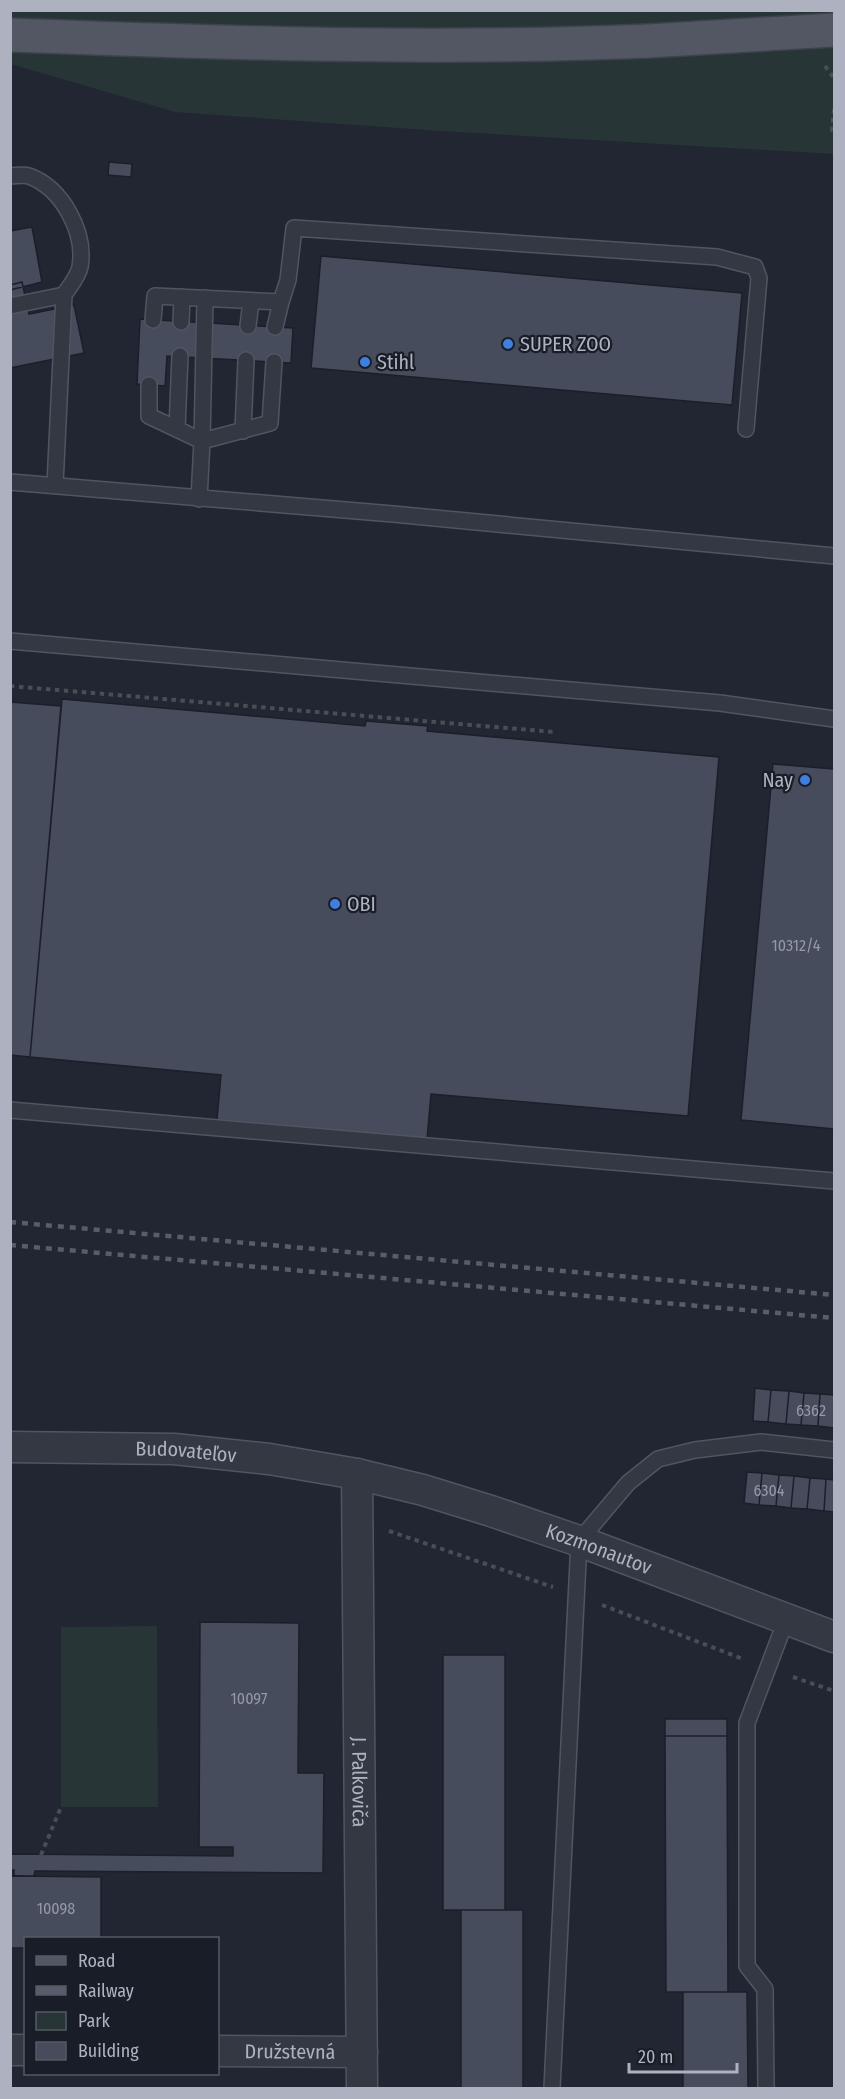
<svg xmlns="http://www.w3.org/2000/svg" width="845" height="2099" font-family="'Fira Sans Condensed',sans-serif">
	<style>
		.green { fill: #273537 }
		.building { fill: #464c5b; stroke: #1b1f29; stroke-width: 1.5 }
		.lines { fill: none; stroke-linecap: round; stroke-linejoin: round }
		.service-casing { stroke: #515561; stroke-width: 18 }
		.minor-casing { stroke: #515561; stroke-width: 33 }
		.primary-casing { stroke: #3d414c; stroke-width: 36 }
		.path { stroke: #445055; stroke-width: 4; stroke-dasharray: 4.5 4.5; stroke-linecap: butt }
		.service { stroke: #343843; stroke-width: 15 }
		.minor { stroke: #343843; stroke-width: 30 }
		.primary { stroke: #525763; stroke-width: 33 }
		.rail { stroke: #585d6c; stroke-width: 4.5; stroke-dasharray: 6 6; stroke-linecap: butt }
		.primary-bridge-casing { stroke: #3d414c; stroke-width: 36; stroke-linecap: butt }
		.primary-bridge { stroke: #525763; stroke-width: 33 }
		.shop-dot { fill: #3f7fe0; stroke: #191d27; stroke-width: 2 }
		.labels { text-anchor: middle; dominant-baseline: central; stroke-width: 4.5; stroke-linejoin: round; paint-order: stroke }
		.number-label { font-size: 16px; fill: #9498a7 }
		.poi-label { font-size: 20px; fill: #aeb2c0; stroke: #191d27; text-anchor: start }
		.street-label { font-size: 20px; fill: #aeb2c0; stroke: #191d27 }
	</style>
	<rect width="100%" height="100%" fill="#212632"/>
	<path class="green" d="M10 11H834V154L441 131 175 112 11 64Z
		M157 1626 158 1807H61V1627Z"/>
	<path class="building" d="M109 162 132 164 131 177 108 175Z
		M32 227 42 282 10 290V231Z
		M321 256 742 293 732 405 311 368Z
		M22 282 29 314 74 305 84 353 10 368V285Z
		M140 319 293 328 291 363 167 356 165 386 137 384Z
		M62 699 365 726 366 721 428 726 427 731 719 757 688 1116 431 1094 427 1139 217 1120 221 1075 30 1057Z
		M10 702 61 706 30 1057 10 1055Z
		M773 764 834 769V1129L741 1120Z
		M755 1388 771 1390 768 1422 753 1421Z
		M771 1390 789 1391 786 1424 768 1422Z
		M789 1391 804 1393 801 1425 786 1424Z
		M804 1393 820 1394 818 1426 801 1425Z
		M820 1394 834 1395V1428L818 1426Z
		M747 1472 762 1473 759 1505 744 1503Z
		M762 1473 779 1475 776 1506 759 1505Z
		M779 1475 794 1476 791 1508 776 1506Z
		M794 1476 810 1478 807 1509 791 1508Z
		M810 1478 826 1479 824 1511 807 1509Z
		M826 1479 834 1480V1512L824 1511Z
		M200 1622 299 1623 298 1773H324L323 1873 35 1871 34 1876H14V1870H10V1854L233 1856V1847H199Z
		M443 1655H505V1910H443Z
		M665 1719H727V1736H665Z
		M665 1736H727L728 1992H666Z
		M10 1876 101 1877V1938H26V1948H10Z
		M461 1910H523V2088H461Z
		M683 1992H747L748 2088H683Z"/>
	<g class="lines">
		<g class="service-casing">
			<path id="service" d="M10 176C16 176 23 174 29 176 62 188 86 232 80 267 78 277 69 287 64 295
				M205 298 202 441 270 423 274 362
				M10 306 64 295 55 485
				M153 320 155 296 281 302 288 280 294 228 717 257 755 267 759 278 746 429
				M181 322 182 297
				M248 326 251 301
				M275 327 281 302
				M149 385V416L202 441 199 499
				M177 429 180 356
				M243 431 246 360
				M10 482 393 514 834 556
				M10 641 720 703 834 719
				M10 1110 834 1181
				M552 2088 579 1541 628 1483 658 1459 695 1450 761 1442 834 1450
				M766 2088 765 1989 747 1966V1723L786 1620"/>
		</g>
		<g class="minor-casing">
			<g id="minor">
				<path id="s1" d="M10 1447 174 1449 269 1459 357 1474 423 1490 491 1511 579 1541 834 1637"/>
				<path id="s2" d="M357 1474 362 2088"/>
				<path d="M10 2050H26"/>
				<path id="s3" d="M218 2051 362 2052"/>
			</g>
		</g>
		<g class="primary-casing">
			<path id="primary" d="M10 35C223 43 435 50 648 41"/>
		</g>
		<path class="path" d="M825 66 834 78
			M834 109 832 130 834 133
			M10 686 554 732
			M389 1531 553 1587
			M602 1605 743 1659
			M793 1677 834 1691
			M41 1855 61 1807"/>
		<use href="#service" class="service"/>
		<use href="#minor" class="minor"/>
		<use href="#primary" class="primary"/>
		<path class="rail" d="M10 1222 834 1295
			M10 1245 834 1318"/>
		<g class="primary-bridge-casing">
			<path id="primary-bridge" d="M648 41 834 30"/>
		</g>
		<use href="#primary-bridge" class="primary-bridge"/>
	</g>
	<g class="shop-dot">
		<circle cx="508" cy="344" r="6"/>
		<circle cx="365" cy="362" r="6"/>
		<circle cx="805" cy="780" r="6"/>
		<circle cx="335" cy="904" r="6"/>
	</g>
	<g class="labels">
		<g class="number-label">
			<text x="796" y="945">10312/4</text>
			<text x="811" y="1410">6362</text>
			<text x="769" y="1490">6304</text>
			<text x="249" y="1698">10097</text>
			<text x="56" y="1908">10098</text>
		</g>
		<g class="poi-label">
			<text x="520" y="344">SUPER ZOO</text>
			<text x="377" y="362">Stihl</text>
			<text x="793" y="780" text-anchor="end">Nay</text>
			<text x="347" y="904">OBI</text>
		</g>
		<g class="street-label">
			<text stroke="none"><textPath href="#s1" startOffset="176">Budovateľov</textPath></text>
			<text stroke="none"><textPath href="#s1" startOffset="602">Kozmonautov</textPath></text>
			<text stroke="none"><textPath href="#s2" startOffset="308">J. Palkoviča</textPath></text>
			<text stroke="none"><textPath href="#s3" startOffset="72">Družstevná</textPath></text>
		</g>
	</g>
	<rect width="845" height="2099" fill="none" stroke="#aeb2c0" stroke-width="24"/>
	<rect x="24" y="1937" width="195" height="138" fill="#191d27" stroke="#555964" stroke-width="1.5"/>
	<rect x="36" y="1956" width="30" height="9" fill="#525763" stroke="#555964" stroke-width="1.5"/>
	<text x="78" y="1967" font-size="18" fill="#aeb2c0">Road</text>
	<rect x="36" y="1986" width="30" height="9" fill="#585d6c" stroke="#555964" stroke-width="1.5"/>
	<text x="78" y="1997" font-size="18" fill="#aeb2c0">Railway</text>
	<rect x="36" y="2012" width="30" height="18" fill="#273537" stroke="#555964" stroke-width="1.5"/>
	<text x="78" y="2027" font-size="18" fill="#aeb2c0">Park</text>
	<rect x="36" y="2042" width="30" height="18" fill="#464c5b" stroke="#555964" stroke-width="1.5"/>
	<text x="78" y="2057" font-size="18" fill="#aeb2c0">Building</text>
	<path d="M629 2063v9h108v-9" fill="none" stroke="#aeb2c0" stroke-width="3"/>
	<text x="638" y="2063" font-size="18" fill="#aeb2c0" stroke="#191d27" stroke-width="4.5" paint-order="stroke">20 m</text>
</svg>
